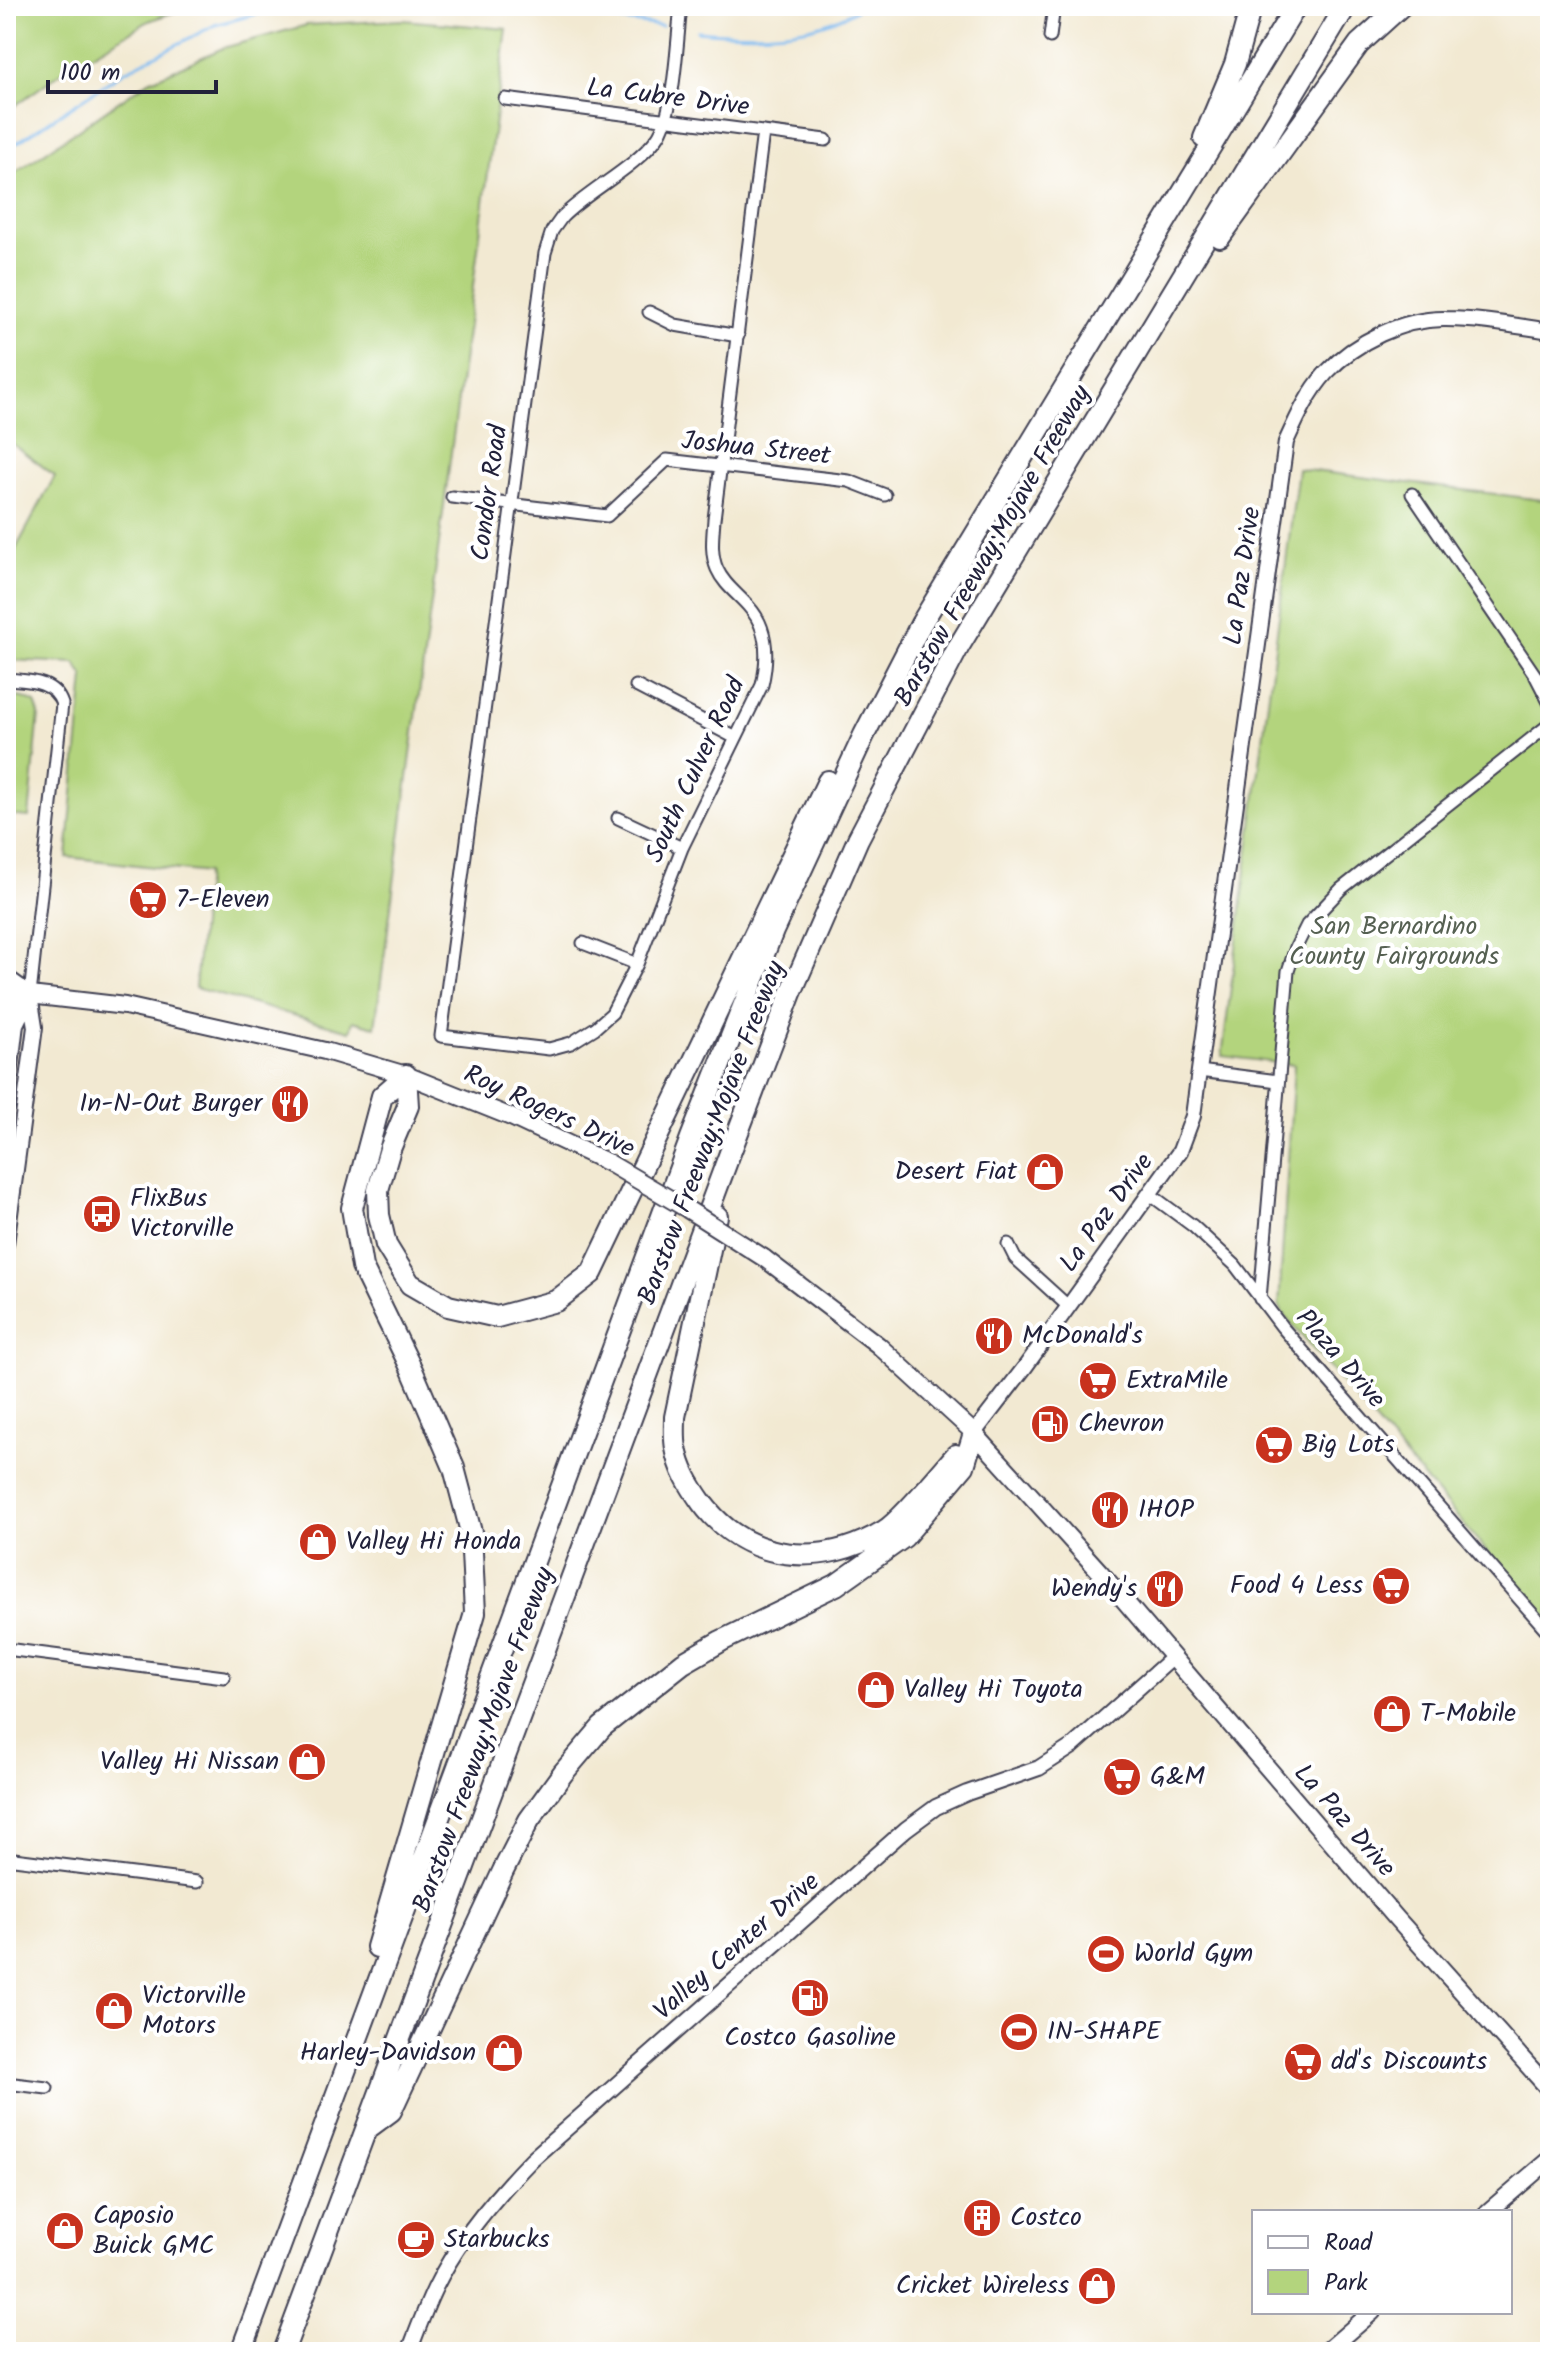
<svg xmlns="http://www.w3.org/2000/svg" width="1556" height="2358" font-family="Kalam,sans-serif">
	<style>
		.green { fill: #b3d47d; stroke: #6a7b5c; stroke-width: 2 }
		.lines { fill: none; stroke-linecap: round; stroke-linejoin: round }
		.stream { stroke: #7dbaf0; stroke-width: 3 }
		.minor-casing { stroke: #414052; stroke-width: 15 }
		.tertiary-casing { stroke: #414052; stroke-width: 18 }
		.secondary-casing { stroke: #414052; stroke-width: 20 }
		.motorway-casing { stroke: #414052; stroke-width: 24 }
		.minor { stroke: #fff; stroke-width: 11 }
		.tertiary { stroke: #fff; stroke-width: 14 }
		.secondary { stroke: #fff; stroke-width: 16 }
		.motorway { stroke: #fff; stroke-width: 20 }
		.secondary-bridge-casing { stroke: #414052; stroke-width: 20; stroke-linecap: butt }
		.secondary-bridge { stroke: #fff; stroke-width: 16 }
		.labels { text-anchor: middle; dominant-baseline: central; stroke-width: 8; stroke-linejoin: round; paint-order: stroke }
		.street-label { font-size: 26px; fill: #22223b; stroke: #fff }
		.poi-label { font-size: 26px; fill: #22223b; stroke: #fff; text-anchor: start }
		.park-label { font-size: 26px; fill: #556052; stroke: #fff }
	</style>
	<rect width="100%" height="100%" fill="#fff"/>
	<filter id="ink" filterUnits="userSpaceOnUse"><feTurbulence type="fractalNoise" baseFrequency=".0125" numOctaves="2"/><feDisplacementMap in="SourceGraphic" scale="16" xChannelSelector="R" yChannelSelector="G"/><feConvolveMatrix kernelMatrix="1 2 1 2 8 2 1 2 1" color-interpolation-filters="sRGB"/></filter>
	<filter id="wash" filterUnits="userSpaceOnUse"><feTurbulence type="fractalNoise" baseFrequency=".006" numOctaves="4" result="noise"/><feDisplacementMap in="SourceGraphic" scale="32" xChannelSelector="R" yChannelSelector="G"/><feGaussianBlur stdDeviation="1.8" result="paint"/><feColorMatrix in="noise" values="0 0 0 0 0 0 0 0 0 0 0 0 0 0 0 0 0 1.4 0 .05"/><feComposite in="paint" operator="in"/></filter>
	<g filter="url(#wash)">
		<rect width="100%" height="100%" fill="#f2e9d2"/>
		<path class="green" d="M6 6H191L149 21 59 74 6 112Z
			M402 20 507 29 375 1027 353 1021 350 1031 195 988 206 873 67 857 84 677 75 663 6 660V574L10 560 55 476 6 439V179L149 81 223 48 307 25Z
			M1298 469 1550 501V1625L1283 1314 1279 1305 1294 1065 1222 1056Z
			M6 696 24 698 35 703 39 714 29 817 6 815Z"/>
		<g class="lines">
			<path class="stream" d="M512 6 662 26
				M697 31C752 36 814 38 862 6
				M6 150 125 71 215 25 267 11 307 6"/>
		</g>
	</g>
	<g filter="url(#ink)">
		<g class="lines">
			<g class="minor-casing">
				<path id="minor" d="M681 6C677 38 675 114 657 138 635 168 589 190 562 217L552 231 545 253 441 1036 549 1049 571 1043 595 1028 612 1013 637 964 682 848 762 685C768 659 769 629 749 607 738 594 724 585 717 569 710 553 713 535 714 519L763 132
					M1050 37 1054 6
					M505 99 826 140
					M649 312 675 325 738 336
					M1412 494 1535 675 1550 704
					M452 497 607 516 667 460 849 481 885 495
					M6 679C28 681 54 680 62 704L30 995
					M636 686 734 737
					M618 818 682 848
					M583 943 637 964
					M1199 1071 1278 1081
					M1151 1195 1193 1226 1235 1265 1282 1327 1550 1634
					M1008 1244 1015 1258 1069 1307
					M1260 1299 1288 971 1296 947 1307 925 1341 889 1550 724
					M6 1649 224 1677
					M6 1858 197 1882
					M6 2083 47 2088
					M6 2351 16 2352"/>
			</g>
			<g class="tertiary-casing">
				<path id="tertiary" d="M6 1108 16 1024 30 996
					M6 1244 35 1027 30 995
					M974 1433 1025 1367 1180 1151 1193 1116 1199 1071 1286 442C1297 418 1308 393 1326 373 1355 342 1403 318 1446 319 1481 319 1516 326 1550 331
					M409 2352C417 2331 425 2309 435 2288 458 2240 495 2197 532 2159L906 1829 936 1807 967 1793 1039 1768 1073 1746 1172 1658"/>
			</g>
			<g class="secondary-casing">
				<path id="secondary" d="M6 978 30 995
					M6 1006 30 995 125 1006 325 1051 406 1075 511 1117 609 1163
					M764 1258 878 1345 974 1433 1100 1572 1397 1919 1550 2090
					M1488 2212 1550 2159
					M1326 2352 1372 2312"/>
			</g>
			<g class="motorway-casing">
				<path id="motorway" d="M1204 138 1235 64 1251 6
					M1220 237 1359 44 1401 6
					M406 1075 408 1106 390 1149 378 1190 379 1215 386 1245 410 1284 448 1306 497 1317 556 1301 592 1273 828 781
					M717 1216 675 1417C675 1427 674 1439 676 1448 680 1470 690 1486 702 1503 747 1563 822 1568 884 1531 901 1521 941 1472 956 1455
					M377 1947 475 1613 471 1532 454 1468 412 1370 362 1267 352 1208 382 1096 406 1075
					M368 2128 391 2111 503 1871 529 1820 563 1773 602 1727 683 1663 721 1641 836 1585 904 1537 964 1466 974 1433
					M241 2352 691 1138 773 931 864 735 921 624 1296 6
					M283 2352 730 1153 791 993 858 839 959 646 1346 6"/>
			</g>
			<use href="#minor" class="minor"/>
			<use href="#tertiary" class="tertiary"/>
			<use href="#secondary" class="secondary"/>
			<use href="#motorway" class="motorway"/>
			<g class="secondary-bridge-casing">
				<path id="secondary-bridge" d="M609 1163 687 1209 764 1258"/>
			</g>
			<use href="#secondary-bridge" class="secondary-bridge"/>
		</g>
	</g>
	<defs>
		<g id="supermarket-disc" transform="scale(2)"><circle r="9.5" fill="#c8321e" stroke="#fff"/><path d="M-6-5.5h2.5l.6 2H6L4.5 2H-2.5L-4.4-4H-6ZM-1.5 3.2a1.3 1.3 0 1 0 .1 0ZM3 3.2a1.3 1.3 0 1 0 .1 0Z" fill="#fff"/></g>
		<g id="restaurant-disc" transform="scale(2)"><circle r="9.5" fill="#c8321e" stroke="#fff"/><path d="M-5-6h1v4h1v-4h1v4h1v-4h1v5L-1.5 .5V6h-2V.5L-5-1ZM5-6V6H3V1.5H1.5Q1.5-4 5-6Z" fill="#fff"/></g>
		<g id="shop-disc" transform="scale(2)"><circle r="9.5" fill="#c8321e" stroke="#fff"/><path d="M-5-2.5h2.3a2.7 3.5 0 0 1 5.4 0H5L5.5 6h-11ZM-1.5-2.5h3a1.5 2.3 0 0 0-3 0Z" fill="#fff"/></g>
		<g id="bus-disc" transform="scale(2)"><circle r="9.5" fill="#c8321e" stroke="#fff"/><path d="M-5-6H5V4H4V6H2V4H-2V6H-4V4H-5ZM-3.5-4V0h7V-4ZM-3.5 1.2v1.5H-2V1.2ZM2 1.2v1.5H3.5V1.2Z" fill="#fff"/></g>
		<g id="fuel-disc" transform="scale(2)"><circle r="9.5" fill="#c8321e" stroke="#fff"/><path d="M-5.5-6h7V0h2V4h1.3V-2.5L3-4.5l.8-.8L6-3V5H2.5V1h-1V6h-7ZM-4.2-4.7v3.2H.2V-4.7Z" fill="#fff"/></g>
		<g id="stadium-disc" transform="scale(2)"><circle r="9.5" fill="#c8321e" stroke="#fff"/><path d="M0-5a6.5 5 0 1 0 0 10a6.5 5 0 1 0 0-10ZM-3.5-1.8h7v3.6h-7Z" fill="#fff"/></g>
		<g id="building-disc" transform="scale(2)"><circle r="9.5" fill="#c8321e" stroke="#fff"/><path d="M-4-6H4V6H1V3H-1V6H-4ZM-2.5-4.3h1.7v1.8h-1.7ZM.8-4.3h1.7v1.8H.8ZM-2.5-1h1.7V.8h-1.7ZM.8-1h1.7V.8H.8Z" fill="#fff"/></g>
		<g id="cafe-disc" transform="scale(2)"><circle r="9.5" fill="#c8321e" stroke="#fff"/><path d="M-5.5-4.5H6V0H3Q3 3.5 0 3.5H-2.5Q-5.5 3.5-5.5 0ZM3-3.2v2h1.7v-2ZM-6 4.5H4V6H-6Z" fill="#fff"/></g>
	</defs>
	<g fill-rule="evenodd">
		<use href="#supermarket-disc" x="148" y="900"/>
		<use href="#restaurant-disc" x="290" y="1104"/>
		<use href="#shop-disc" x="1045" y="1172"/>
		<use href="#bus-disc" x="102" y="1214"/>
		<use href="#restaurant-disc" x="994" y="1336"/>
		<use href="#supermarket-disc" x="1098" y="1381"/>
		<use href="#fuel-disc" x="1050" y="1424"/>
		<use href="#supermarket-disc" x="1274" y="1445"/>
		<use href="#restaurant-disc" x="1110" y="1510"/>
		<use href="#shop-disc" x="318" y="1542"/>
		<use href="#supermarket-disc" x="1391" y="1586"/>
		<use href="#restaurant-disc" x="1165" y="1589"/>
		<use href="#shop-disc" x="876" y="1690"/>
		<use href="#shop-disc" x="1392" y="1714"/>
		<use href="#shop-disc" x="307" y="1762"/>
		<use href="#supermarket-disc" x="1122" y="1777"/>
		<use href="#stadium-disc" x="1106" y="1954"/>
		<use href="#fuel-disc" x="810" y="1998"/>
		<use href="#shop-disc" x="114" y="2011"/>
		<use href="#stadium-disc" x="1019" y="2032"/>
		<use href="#shop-disc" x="504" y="2053"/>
		<use href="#supermarket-disc" x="1303" y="2062"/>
		<use href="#building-disc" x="982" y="2218"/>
		<use href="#shop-disc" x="65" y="2231"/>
		<use href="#cafe-disc" x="416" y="2240"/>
		<use href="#shop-disc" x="1097" y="2286"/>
	</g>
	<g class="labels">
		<g class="street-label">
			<text transform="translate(668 98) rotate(7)">La Cubre Drive</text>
			<text transform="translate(756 449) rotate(6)">Joshua Street</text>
			<text transform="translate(490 493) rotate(-82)">Condor Road</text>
			<text transform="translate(993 546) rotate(-60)">Barstow Freeway;Mojave Freeway</text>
			<text transform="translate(1243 576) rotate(-82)">La Paz Drive</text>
			<text transform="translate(696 770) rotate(-65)">South Culver Road</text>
			<text transform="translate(549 1112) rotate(25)">Roy Rogers Drive</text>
			<text transform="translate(712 1133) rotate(-69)">Barstow Freeway;Mojave Freeway</text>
			<text transform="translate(1107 1213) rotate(-54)">La Paz Drive</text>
			<text transform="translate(1340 1359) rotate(49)">Plaza Drive</text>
			<text transform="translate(484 1740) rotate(-70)">Barstow Freeway;Mojave Freeway</text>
			<text transform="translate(1344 1821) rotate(49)">La Paz Drive</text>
			<text transform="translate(737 1947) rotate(-41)">Valley Center Drive</text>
		</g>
		<g class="poi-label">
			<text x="176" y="900">7-Eleven</text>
			<text x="262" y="1104" text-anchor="end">In-N-Out Burger</text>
			<text x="1017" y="1172" text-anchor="end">Desert Fiat</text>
			<text x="130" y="1199">FlixBus<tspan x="130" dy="30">Victorville</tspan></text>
			<text x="1022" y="1336">McDonald's</text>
			<text x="1126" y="1381">ExtraMile</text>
			<text x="1078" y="1424">Chevron</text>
			<text x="1302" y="1445">Big Lots</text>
			<text x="1138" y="1510">IHOP</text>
			<text x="346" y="1542">Valley Hi Honda</text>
			<text x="1363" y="1586" text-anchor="end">Food 4 Less</text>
			<text x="1137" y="1589" text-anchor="end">Wendy's</text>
			<text x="904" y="1690">Valley Hi Toyota</text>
			<text x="1420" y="1714">T-Mobile</text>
			<text x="279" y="1762" text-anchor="end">Valley Hi Nissan</text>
			<text x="1150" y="1777">G&amp;M</text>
			<text x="1134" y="1954">World Gym</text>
			<text x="142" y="1996">Victorville<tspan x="142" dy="30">Motors</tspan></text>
			<text x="1047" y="2032">IN-SHAPE</text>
			<text x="810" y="2038" text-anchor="middle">Costco Gasoline</text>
			<text x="476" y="2053" text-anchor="end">Harley-Davidson</text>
			<text x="1331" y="2062">dd's Discounts</text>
			<text x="93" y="2216">Caposio<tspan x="93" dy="30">Buick GMC</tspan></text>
			<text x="1010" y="2218">Costco</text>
			<text x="444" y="2240">Starbucks</text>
			<text x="1069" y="2286" text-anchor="end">Cricket Wireless</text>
		</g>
		<g class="park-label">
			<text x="1394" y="927">San Bernardino<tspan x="1394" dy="30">County Fairgrounds</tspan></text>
		</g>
	</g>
	<rect width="1556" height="2358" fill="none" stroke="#fff" stroke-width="32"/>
	<rect x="1252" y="2210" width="260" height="104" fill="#ffffff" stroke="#a7a7b1" stroke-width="2"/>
	<rect x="1268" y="2236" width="40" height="12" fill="#ffffff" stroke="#a7a7b1" stroke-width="2"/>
	<text x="1324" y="2250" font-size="24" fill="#22223b">Road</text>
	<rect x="1268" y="2270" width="40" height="24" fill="#b3d47d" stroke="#a7a7b1" stroke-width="2"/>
	<text x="1324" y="2290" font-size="24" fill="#22223b">Park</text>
	<path d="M48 80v12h168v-12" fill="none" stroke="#22223b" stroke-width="4"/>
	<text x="60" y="80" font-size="24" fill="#22223b" stroke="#ffffff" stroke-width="6" paint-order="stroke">100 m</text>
</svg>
